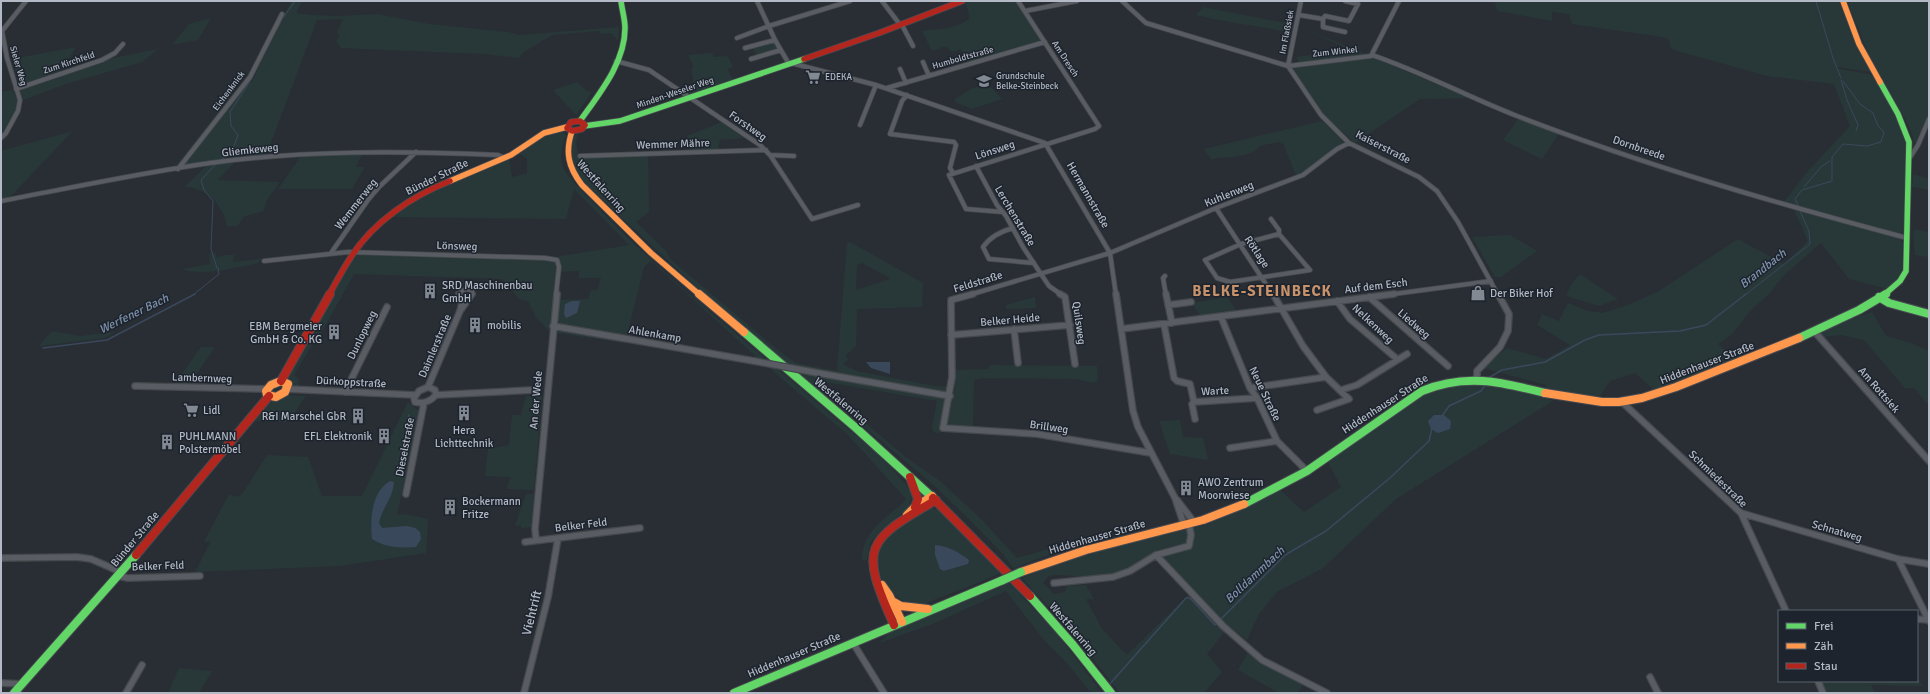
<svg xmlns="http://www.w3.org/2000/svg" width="1930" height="694" font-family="Signika,sans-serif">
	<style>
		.green { fill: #283839; fill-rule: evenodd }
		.water { fill: #3a485c }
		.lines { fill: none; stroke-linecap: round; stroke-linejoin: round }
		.stream-far1 { stroke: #3a485c; stroke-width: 1 }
		.stream { stroke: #3a485c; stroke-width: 1.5 }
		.street-far1-casing { stroke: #45494d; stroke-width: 5.5 }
		.street-casing { stroke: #45494d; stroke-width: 8 }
		.fast-far1-casing { stroke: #474a51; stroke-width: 7 }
		.fast-casing { stroke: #474a51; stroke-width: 10 }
		.slow-far1-casing { stroke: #474a51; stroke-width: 7 }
		.slow-casing { stroke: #474a51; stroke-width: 10 }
		.jam-far1-casing { stroke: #474a51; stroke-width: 7 }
		.jam-casing { stroke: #474a51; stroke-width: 10 }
		.street-far1 { stroke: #595c62; stroke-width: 4 }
		.street { stroke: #595c62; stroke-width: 5.5 }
		.fast-far1 { stroke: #63d668; stroke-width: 5.5 }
		.fast { stroke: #63d668; stroke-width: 8 }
		.slow-far1 { stroke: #ff974d; stroke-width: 5.5 }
		.slow { stroke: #ff974d; stroke-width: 8 }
		.jam-far1 { stroke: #b3261e; stroke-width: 5.5 }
		.jam { stroke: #b3261e; stroke-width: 8 }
		.street-bridge-casing { stroke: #45494d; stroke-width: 8; stroke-linecap: butt }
		.fast-bridge-casing { stroke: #474a51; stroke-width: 10; stroke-linecap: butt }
		.street-bridge { stroke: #595c62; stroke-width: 5.5 }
		.fast-bridge { stroke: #63d668; stroke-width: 8 }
		.labels { text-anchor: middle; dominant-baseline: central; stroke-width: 3; stroke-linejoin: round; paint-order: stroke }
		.far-street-label { font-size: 9px; fill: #b3bac5; stroke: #1d242e }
		.far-poi-label { font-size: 9px; fill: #b3bac5; stroke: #1d242e; text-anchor: start }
		.street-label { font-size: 11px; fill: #b3bac5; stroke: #1d242e }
		.poi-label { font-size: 11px; fill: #b3bac5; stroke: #1d242e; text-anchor: start }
		.water-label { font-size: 12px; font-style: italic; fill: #7e91aa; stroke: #1d242e }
		.near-street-label { font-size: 13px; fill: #b3bac5; stroke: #1d242e }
		.district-label { font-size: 15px; font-weight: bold; letter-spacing: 1px; fill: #c8926b; stroke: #1d242e }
	</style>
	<rect width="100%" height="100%" fill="#292e34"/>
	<path class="green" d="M292 1H302L296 13 310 15 338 16 377 14 429 24 508 32 520 35 619 27 618 40 611 33 601 34 599 31 552 35 524 52 519 58 484 54 341 48 336 41 340 36 337 33 343 19 317 20 266 156 236 157 233 164 217 180 280 182 267 200 263 211 243 217 238 226H227C223 205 207 187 184 187L210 163 173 169 234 92 245 82H252L279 23Z
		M968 1H1016L1041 41 970 63 960 49 952 52 946 46 932 51 922 31C938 29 957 29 970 18L965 2Z
		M1494 1H1841L1857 46 1871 72 1837 67 1839 69 1869 74 1874 77 1902 127 1907 143 1903 231 1899 234 1783 203 1808 171 1850 126 1834 84 1767 76 1674 50 1671 48 1669 40 1663 37 1572 24 1569 14 1552 12V21L1498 11Z
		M1847 1H1929V114L1915 144 1909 126 1870 58Z
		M1203 7 1295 25 1293 33C1260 26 1228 23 1196 15Z
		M211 18 198 40 172 45 189 24Z
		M1299 27 1369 55 1300 63 1296 57 1351 50Z
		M774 42 778 49 757 56 753 48Z
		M76 47 60 73 20 87 12 59Z
		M158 49 142 62 66 84 23 100 20 89 22 88 108 59Z
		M712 53 714 57 728 56 733 67 727 69 734 81 690 95 682 90 694 84 691 68 694 67 688 55Z
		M1375 58 1469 98 1420 99 1355 143 1323 114 1292 67Z
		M577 82 587 91 592 92 576 115 553 90Z
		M988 84 1002 99 972 109 955 102V99L973 88Z
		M12 90 18 100 17 112 1 135V92Z
		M1519 118 1560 132 1542 159 1503 140Z
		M1322 121 1341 139 1342 143 1308 171 1296 175 1283 144 1278 142 1260 146C1251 158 1225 157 1211 159L1204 149Z
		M722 122 744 138 720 140 717 152 693 153 687 136Z
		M73 131 9 198 1 200V151Z
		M561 131 566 135C562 146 559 156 563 167 568 180 597 205 607 217 675 287 754 347 827 411 852 433 897 467 913 495L907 510 882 529 870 543 867 560 862 561C862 538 875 526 892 512 897 508 903 504 906 499L848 435 762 362 651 261 644 267 625 343 551 332 537 319 528 301 520 300 502 279 354 274 318 339 315 340 294 375 299 379V386H294L288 379 351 260 356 254 551 259 561 256 629 245 574 189 566 219 392 217C429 191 469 175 509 158L512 177 527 173V159L522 155H519L542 137ZM579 271V278H601L597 290H591L588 299 554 300 557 272Z
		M578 134 576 143 578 157 648 155 649 212 636 222 666 251 671 260 777 349 796 363 837 371 847 243 850 242 923 283 922 307 857 309 856 346 845 356 848 359 843 364 856 371 935 386 950 387 940 434 934 432 932 428 937 401 814 380 907 458 940 481 981 519 1017 558 1102 534 1105 538 1062 550 1013 568 1004 555 969 519 930 482 701 291 595 193 575 172 571 164 568 157 570 142 573 136ZM862 263 890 278V279L856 290 857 265Z
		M362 154 356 167H365L352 189H278L301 156Z
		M1913 174 1929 179V190L1912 187Z
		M1794 210 1894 236 1901 240 1903 244 1902 274 1887 289 1849 279 1821 243 1782 277 1771 292 1750 311 1732 334 1718 344 1736 359 1654 390 1635 373 1610 381 1598 399 1545 388 1546 385 1483 368 1507 348 1546 359 1570 345 1537 325 1542 314 1559 321 1568 303 1588 311 1603 313 1628 305 1659 291 1738 239 1784 264 1808 241Z
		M1918 230 1929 232V257L1915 255 1913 231Z
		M1510 235 1537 251 1501 277H1495L1472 237Z
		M215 252 217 258 225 255H234L233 262 261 259 258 263C237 267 201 277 182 269L210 264 209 254Z
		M1580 274 1618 299 1599 306 1566 296 1572 283Z
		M1035 297 1036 308 1006 309V305Z
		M1227 297 1236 310 1235 311 1200 316 1192 303Z
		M1872 312 1886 336 1911 343 1929 351V406L1914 388H1905L1864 340 1841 335 1824 337 1820 333 1854 318Z
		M52 331 80 336 115 332 105 338 39 346Z
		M201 347H215L189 385H174Z
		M990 365 1097 366 1098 380 1094 383 1076 379 982 378 974 380 973 428 952 426 947 424 955 389V370L989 369Z
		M1461 382 1502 385 1507 389 1535 394 1553 401 1396 499 1323 568 1277 592 1259 614 1247 640 1229 626 1207 654 1222 672 1204 693H1120L1076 638 1022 578 1068 558 1206 525 1253 505 1280 490 1304 512 1341 487 1327 460 1425 392ZM1156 551 1193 590 1127 655 1102 629 1086 599H1094L1086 585 1067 586 1065 592 1054 594 1043 583 1049 576 1056 575 1092 577 1116 574 1138 564Z
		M285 395 306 396 288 422 253 421 273 400Z
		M526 396H542L534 490 506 489 511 477 485 476 488 449 509 445 512 415H521Z
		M408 402 419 411 397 515 405 514 428 519 426 553 340 566 195 572 211 541 204 542 229 494 238 497 243 493 267 455 308 457 322 496H362Z
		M1180 420 1183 437 1203 438 1208 460 1170 454 1159 421Z
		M526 494H534L531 527 521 528V525L515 526Z
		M930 508 938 509 945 514 1001 573C980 582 958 591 936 599 931 601 924 605 919 605 893 605 866 569 882 545 893 529 913 518 930 508ZM935 545C951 546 958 552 968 564L944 571Z
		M1008 581 1058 635 1102 693H1091L1066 662 1044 640 1006 591 930 625 879 643 890 632Z
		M1248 652 1303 684 1298 693H1279L1238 670Z
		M179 668 212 671 199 693H168Z
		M1917 677 1923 686 1871 685 1875 693H1827L1821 681H1917Z"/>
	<path class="water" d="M580 301 577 313 566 318 564 314 565 304 572 301Z
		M866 362H890V374L871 368Z
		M1434 415H1444L1451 421 1450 429 1438 433 1431 429 1428 421Z
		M390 481 394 482C393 499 382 507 379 523L382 528 407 526 415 528 420 532 421 539 416 547C400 548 387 548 372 539 370 520 371 492 390 481Z
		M935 545C949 546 958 552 969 560L968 564 944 571 940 569 935 555Z"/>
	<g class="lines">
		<path class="stream-far1" d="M1816 1 1833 58 1841 78
			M283 18 295 1
			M274 34 280 24
			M1841 80 1847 100 1858 125 1856 131
			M220 161 234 146 238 135 231 126 230 112 251 80 268 46
			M217 163 201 180 204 190 213 201 211 249 217 268
			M1804 187 1822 166 1830 161
			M1799 207 1795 199 1802 190 1832 181V157L1843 144 1867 146 1881 142 1884 132 1878 126 1873 113 1860 104 1843 81
			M193 295 219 274 218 268
			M1745 295 1810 244 1809 231 1800 211"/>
		<path class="stream" d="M43 348 107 340 195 294
			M427 375 450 323
			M1490 377 1502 370 1545 362 1585 340 1599 335 1680 331 1706 325 1746 294
			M1442 416 1449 406 1481 391 1486 384
			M401 453 409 415
			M1108 686 1186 598H1190L1215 625 1285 555 1326 531 1391 477 1429 441 1432 428"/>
		<g class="street-far1-casing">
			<path id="street-far1" d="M757 1 775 40 789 64
				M882 1 898 22
				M1122 1 1146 23 1288 66 1321 115 1349 143 1419 177 1437 191 1458 222 1498 295
				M1301 1 1288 66 1371 56 1399 1
				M1025 11 1077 1
				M1299 15 1323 19 1325 16 1349 21 1358 4 1345 1
				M1323 19V27L1345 32
				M902 25 913 46
				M737 38 769 26 850 1
				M745 48 775 40
				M1372 55C1422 72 1468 97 1517 116 1644 165 1775 203 1907 238
				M751 59 781 50
				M616 61 649 70 760 145 770 155 812 219 858 205
				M923 62 929 76
				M791 63 876 85 1045 143 1110 253 1116 295
				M900 69 906 83
				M887 88 1045 42
				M16 89 102 60 115 53 123 44
				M907 95 902 101 890 134 954 142 956 145 950 168 953 173
				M860 125 876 85
				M1 138 6 133 18 111 20 100 7 58 2 31 26 1
				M770 155 794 156
				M580 156 766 150
				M1909 159 1918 145 1929 119
				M976 166 997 205 1006 216 1023 247 1049 286 1062 295
				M178 169 250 77 282 14
				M1 201C70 188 140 173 210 163 306 150 402 151 498 155L505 158
				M1216 208 1273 295
				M1003 212 966 209 949 175 1095 129 1099 126 1018 1
				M1271 219 1279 230V234
				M1013 228C1002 231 990 237 983 247L989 259 1034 263
				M1279 234 1310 270 1230 282 1217 278 1205 260 1241 244Z
				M331 253 368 200 379 187 416 152
				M264 261 348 252 545 258 557 260 559 267 556 295
				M1165 276 1163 278 1166 295
				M459 295 460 292 466 289 472 290V295
				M969 295 1110 253 1216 208 1303 175 1337 149 1349 143
				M1386 295 1491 281"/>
		</g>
		<g class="street-casing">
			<path id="street" d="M459 294 462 303 460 311
				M973 294 951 300 952 377 943 428 1037 434 1151 453
				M1060 294 1065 297 1075 364
				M1116 294 1133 411 1138 427 1175 498 1184 525
				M1166 294 1172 323
				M1273 294 1303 346 1326 377 1349 399 1317 410
				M1369 297 1448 366
				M1337 301 1350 319 1397 359
				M1168 305 1191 302
				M460 311 472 294
				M1221 317 1250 388 1257 398 1277 441 1306 470
				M1164 324 1174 378 1177 381 1190 384 1194 402 1257 398
				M553 326 754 361
				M1014 329 1018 363
				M1121 329 1394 294
				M1814 331 1929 461
				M951 335 1070 325
				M818 373 950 396
				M1477 378V371L1500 347 1508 331 1509 314 1498 294
				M135 386 267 389
				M428 387 460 311
				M428 387 435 390 436 395C430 402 424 404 415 402L414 398 419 391Z
				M1250 388 1326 377
				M287 389 415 395
				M1341 390 1357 385 1407 354
				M345 392 387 307
				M436 395 532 390
				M1194 402 1192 404 1195 419
				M1622 402 1741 513 1786 611
				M1230 448 1277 441
				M406 494 424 403
				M1177 500 1194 522
				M1741 513 1898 559 1929 564
				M1189 524 1191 535 1189 546 1156 555 1223 626 1262 660 1327 693
				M536 539 535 529 557 294
				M525 542 640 528
				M1 558 77 557 91 559 121 572
				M1898 559 1929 621
				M118 576 128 578 200 576
				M1054 583 1113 577 1130 571 1156 555
				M1917 619 1929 620
				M853 643 884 693
				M1650 677 1658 693
				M1818 681 1823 693
				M1 683 23 684
				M126 693 142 665
				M524 693 548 597 558 538"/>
		</g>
		<g class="fast-far1-casing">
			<path id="fast-far1" d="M1880 82 1898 114 1909 142 1906 271 1900 281 1884 295
				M580 121C599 94 625 63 625 28 625 19 622 10 621 1
				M584 126 620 121 804 59"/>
		</g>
		<g class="fast-casing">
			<path id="fast" d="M1879 297 1889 303 1929 314
				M744 332 856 428 933 498
				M1799 338 1859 310 1886 294
				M1244 504 1307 471 1422 391C1466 373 1501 382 1545 393
				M1030 596 1073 645 1111 693
				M14 693 136 555
				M734 693 1003 580"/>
		</g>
		<g class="slow-far1-casing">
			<path id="slow-far1" d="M1843 1 1859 44 1880 82
				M572 131C565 152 568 167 582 185L651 253 700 295
				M450 181 511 155 544 133 567 127"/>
		</g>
		<g class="slow-casing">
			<path id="slow" d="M699 294 744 332
				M281 381 288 384 285 392 276 397 267 395 266 391 271 385Z
				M1545 393 1602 402H1619L1642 398 1676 387 1799 338
				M907 515 915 507 932 496
				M1021 572 1086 550 1203 520 1244 504
				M882 585 889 595 902 622
				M892 601 901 606 928 609"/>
		</g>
		<g class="jam-far1-casing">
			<path id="jam-far1" d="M804 59 879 33 962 1
				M580 121 585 125 582 129 572 131 567 128 571 122Z
				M329 295C336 282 343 269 351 257 373 222 412 196 450 181"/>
		</g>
		<g class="jam-casing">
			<path id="jam" d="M281 381 330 294
				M910 477 918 499 915 507
				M933 498 1030 596
				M136 555 269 396
				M894 625C859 547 865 541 936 500"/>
		</g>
		<use href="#street-far1" class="street-far1"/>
		<use href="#street" class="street"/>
		<use href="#fast-far1" class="fast-far1"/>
		<use href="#fast" class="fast"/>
		<use href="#slow-far1" class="slow-far1"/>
		<use href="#slow" class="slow"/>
		<use href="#jam-far1" class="jam-far1"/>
		<use href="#jam" class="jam"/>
		<g class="street-bridge-casing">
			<path id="street-bridge" d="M754 361 818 373"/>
		</g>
		<g class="fast-bridge-casing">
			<path id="fast-bridge" d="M1003 580 1021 572"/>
		</g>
		<use href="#street-bridge" class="street-bridge"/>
		<use href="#fast-bridge" class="fast-bridge"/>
	</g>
	<defs>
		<g id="supermarket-bare" transform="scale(1.2)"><path d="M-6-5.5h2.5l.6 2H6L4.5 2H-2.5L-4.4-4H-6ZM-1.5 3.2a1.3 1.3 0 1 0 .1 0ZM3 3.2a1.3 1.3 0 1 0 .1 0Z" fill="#838992" stroke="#1d242e" stroke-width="2.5" paint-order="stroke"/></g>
		<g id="school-bare" transform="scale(1.2)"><path d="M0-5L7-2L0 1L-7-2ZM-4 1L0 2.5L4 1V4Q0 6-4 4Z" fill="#838992" stroke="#1d242e" stroke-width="2.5" paint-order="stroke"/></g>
		<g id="building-bare" transform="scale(1.2)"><path d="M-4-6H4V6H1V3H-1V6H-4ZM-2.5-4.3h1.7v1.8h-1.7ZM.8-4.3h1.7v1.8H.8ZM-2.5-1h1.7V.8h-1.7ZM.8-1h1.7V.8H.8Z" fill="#838992" stroke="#1d242e" stroke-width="2.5" paint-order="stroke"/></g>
		<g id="shop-bare" transform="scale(1.2)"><path d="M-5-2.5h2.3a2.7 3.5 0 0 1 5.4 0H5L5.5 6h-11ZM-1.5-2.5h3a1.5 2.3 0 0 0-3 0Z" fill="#838992" stroke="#1d242e" stroke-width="2.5" paint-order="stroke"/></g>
	</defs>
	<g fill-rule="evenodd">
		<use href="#supermarket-bare" x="813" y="77"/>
		<use href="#school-bare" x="984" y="81"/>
		<use href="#building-bare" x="430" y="291"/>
		<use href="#shop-bare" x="1478" y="293"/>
		<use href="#building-bare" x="475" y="325"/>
		<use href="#building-bare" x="334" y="332"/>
		<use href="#supermarket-bare" x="191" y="410"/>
		<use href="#building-bare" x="464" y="413"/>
		<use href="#building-bare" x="358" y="416"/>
		<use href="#building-bare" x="384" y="436"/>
		<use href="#building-bare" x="167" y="442"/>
		<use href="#building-bare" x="1186" y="488"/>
		<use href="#building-bare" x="450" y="507"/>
	</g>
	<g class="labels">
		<g class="far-street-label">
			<text transform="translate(1287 32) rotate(-79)">Im Flaßsiek</text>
			<text transform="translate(1335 52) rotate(-6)">Zum Winkel</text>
			<text transform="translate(963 58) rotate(-16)">Humboldtstraße</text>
			<text transform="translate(1065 59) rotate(57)">Am Dresch</text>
			<text transform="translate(69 63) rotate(-18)">Zum Kirchfeld</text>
			<text transform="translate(18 66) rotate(74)">Sieler Weg</text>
			<text transform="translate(229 91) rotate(-53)">Eichenknick</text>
			<text transform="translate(675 93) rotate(-19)">Minden-Weseler Weg</text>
		</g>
		<g class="far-poi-label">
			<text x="996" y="76">Grundschule<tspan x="996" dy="10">Belke-Steinbeck</tspan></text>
			<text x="825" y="77">EDEKA</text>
		</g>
		<g class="street-label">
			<text transform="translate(748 126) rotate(35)">Forstweg</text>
			<text transform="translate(673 144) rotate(-2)">Wemmer Mähre</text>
			<text transform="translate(1383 147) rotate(27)">Kaiserstraße</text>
			<text transform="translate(1639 148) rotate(19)">Dornbreede</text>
			<text transform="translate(250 150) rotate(-6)">Gliemkeweg</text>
			<text transform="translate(995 150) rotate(-18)">Lönsweg</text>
			<text transform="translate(437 177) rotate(-26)">Bünder Straße</text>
			<text transform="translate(601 186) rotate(48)">Westfalenring</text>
			<text transform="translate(1229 194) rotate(-22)">Kuhlenweg</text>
			<text transform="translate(1088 195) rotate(60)">Hermannstraße</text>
			<text transform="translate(356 204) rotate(-52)">Wemmerweg</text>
			<text transform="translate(1015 216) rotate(59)">Lerchenstraße</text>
			<text transform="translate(457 246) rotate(2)">Lönsweg</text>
			<text transform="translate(1257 252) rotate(56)">Rötlage</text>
			<text transform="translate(978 282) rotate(-17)">Feldstraße</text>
			<text transform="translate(1376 286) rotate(-7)">Auf dem Esch</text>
			<text transform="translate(1010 320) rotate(-5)">Belker Heide</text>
			<text transform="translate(1079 323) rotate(82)">Quilsweg</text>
			<text transform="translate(1373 324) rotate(43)">Nelkenweg</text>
			<text transform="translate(1414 324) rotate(41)">Liedweg</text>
			<text transform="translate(655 334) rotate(10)">Ahlenkamp</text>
			<text transform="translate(362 335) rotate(-64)">Dunlopweg</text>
			<text transform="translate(435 346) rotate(-67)">Daimlerstraße</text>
			<text transform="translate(1707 363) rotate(-21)">Hiddenhauser Straße</text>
			<text transform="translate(202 378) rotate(2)">Lambernweg</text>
			<text transform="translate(351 382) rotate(3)">Dürkoppstraße</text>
			<text transform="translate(1879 390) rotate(49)">Am Rottsiek</text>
			<text transform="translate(1215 391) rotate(-3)">Warte</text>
			<text transform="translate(1265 394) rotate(64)">Neue Straße</text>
			<text transform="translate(536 400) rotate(-85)">An der Wede</text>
			<text transform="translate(841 401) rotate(40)">Westfalenring</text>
			<text transform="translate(1385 404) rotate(-33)">Hiddenhauser Straße</text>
			<text transform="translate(1049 427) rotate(8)">Brillweg</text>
			<text transform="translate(405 447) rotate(-79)">Dieselstraße</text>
			<text transform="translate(1718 479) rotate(44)">Schmiedestraße</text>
			<text transform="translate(581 525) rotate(-7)">Belker Feld</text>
			<text transform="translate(1837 531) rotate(16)">Schnatweg</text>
			<text transform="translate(1097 537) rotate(-16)">Hiddenhauser Straße</text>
			<text transform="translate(135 539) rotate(-50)">Bünder Straße</text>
			<text transform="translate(158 566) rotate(-2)">Belker Feld</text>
			<text transform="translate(1073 629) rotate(49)">Westfalenring</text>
			<text transform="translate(794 655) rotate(-23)">Hiddenhauser Straße</text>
		</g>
		<g class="poi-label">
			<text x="442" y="285">SRD Maschinenbau<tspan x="442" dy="13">GmbH</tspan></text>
			<text x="1490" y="293">Der Biker Hof</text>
			<text x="487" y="325">mobilis</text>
			<text x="322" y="326" text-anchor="end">EBM Bergmeier<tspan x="322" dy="13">GmbH &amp; Co. KG</tspan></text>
			<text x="203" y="410">Lidl</text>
			<text x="346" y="416" text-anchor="end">R&amp;I Marschel GbR</text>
			<text x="464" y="430" text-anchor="middle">Hera<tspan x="464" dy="13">Lichttechnik</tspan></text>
			<text x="179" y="436">PUHLMANN<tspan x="179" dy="13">Polstermöbel</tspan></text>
			<text x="372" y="436" text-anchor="end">EFL Elektronik</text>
			<text x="1198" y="482">AWO Zentrum<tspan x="1198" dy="13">Moorwiese</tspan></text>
			<text x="462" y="501">Bockermann<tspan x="462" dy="13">Fritze</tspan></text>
		</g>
		<g class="water-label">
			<text transform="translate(1763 269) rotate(-38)">Brandbach</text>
			<text transform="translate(134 314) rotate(-26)">Werfener Bach</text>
			<text transform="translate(1255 575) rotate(-43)">Bolldammbach</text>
		</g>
		<g class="near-street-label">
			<text transform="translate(532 613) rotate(-76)">Viehtrift</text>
		</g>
		<g class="district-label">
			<text x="1262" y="291">BELKE-STEINBECK</text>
		</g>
	</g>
	<rect width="1930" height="694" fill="none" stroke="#b3bac5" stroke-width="4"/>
	<rect x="1778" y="610" width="140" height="72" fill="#1d242e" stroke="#59606a"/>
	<rect x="1786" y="623" width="20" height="6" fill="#63d668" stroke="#59606a"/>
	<text x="1814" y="630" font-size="12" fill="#b3bac5">Frei</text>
	<rect x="1786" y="643" width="20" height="6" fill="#ff974d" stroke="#59606a"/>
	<text x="1814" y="650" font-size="12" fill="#b3bac5">Zäh</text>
	<rect x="1786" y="663" width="20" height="6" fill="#b3261e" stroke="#59606a"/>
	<text x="1814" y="670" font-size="12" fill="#b3bac5">Stau</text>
</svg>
